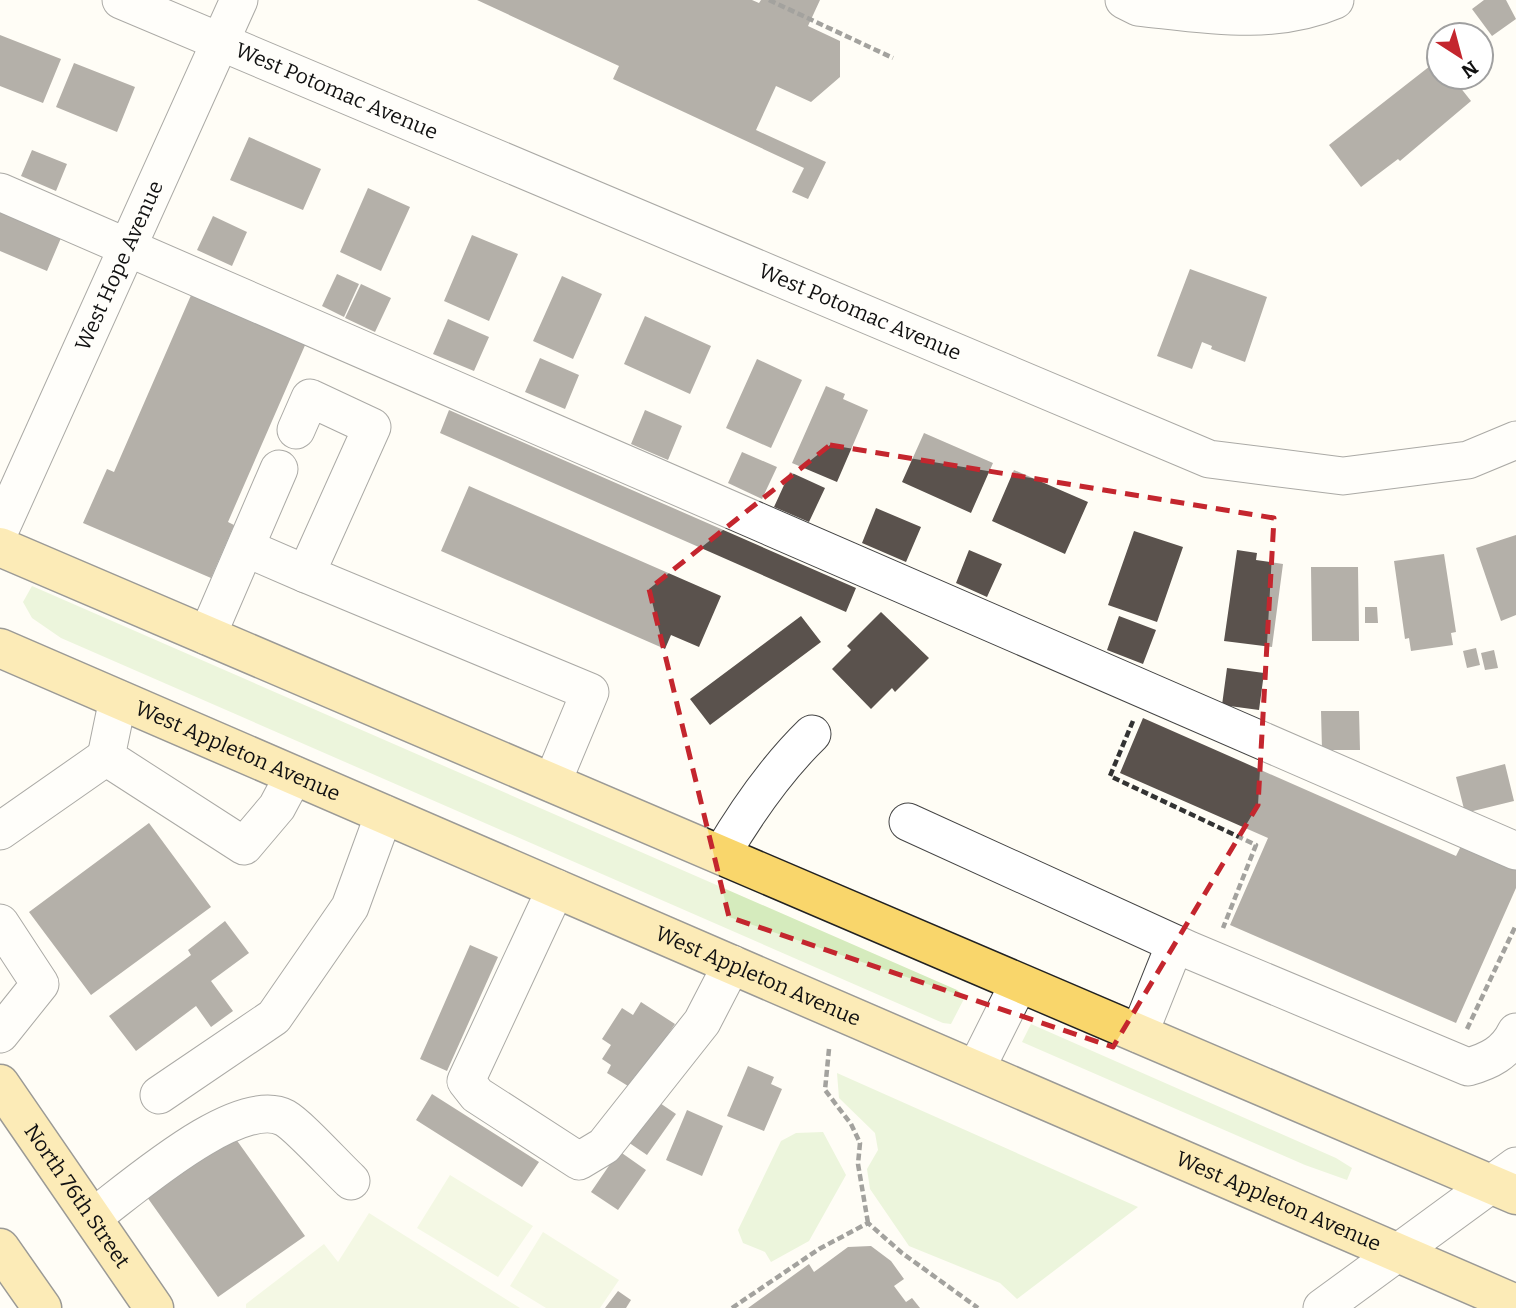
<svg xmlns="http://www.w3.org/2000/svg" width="1516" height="1308" font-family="Bitter,serif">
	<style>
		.green { fill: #d5ebbd }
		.pitch { fill: #e6f2cf }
		.building { fill: #5a524d }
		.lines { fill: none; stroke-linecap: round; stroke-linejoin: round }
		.minor-casing { stroke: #444; stroke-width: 39 }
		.major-casing { stroke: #222; stroke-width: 41 }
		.path { stroke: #333; stroke-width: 4.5; stroke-dasharray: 7 3.5; stroke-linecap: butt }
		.minor { stroke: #fff; stroke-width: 37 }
		.major { stroke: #f9d66b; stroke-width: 38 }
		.marked { fill: none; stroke: #c4262e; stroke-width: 5; stroke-dasharray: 14 9; stroke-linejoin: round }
		.labels { text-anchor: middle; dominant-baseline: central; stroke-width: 7; stroke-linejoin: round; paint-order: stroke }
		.street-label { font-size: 21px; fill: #111; stroke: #fff }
	</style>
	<rect width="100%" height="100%" fill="#fffdf5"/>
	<path class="green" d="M32 586 957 990 965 997 951 1024 943 1023 61 638 32 618 23 602Z
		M1031 1024 1336 1158 1352 1168 1347 1180 1305 1165 1022 1042Z
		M837 1073 1138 1207 1017 1299 1000 1283 909 1246 870 1189 867 1169 878 1150 875 1133 839 1098Z
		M823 1132 846 1175 809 1241 771 1262 765 1252 743 1243 738 1230 781 1141 796 1133Z"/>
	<path class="pitch" d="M450 1175 533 1226 498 1277 417 1228Z
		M369 1213 520 1308H246V1304L324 1244 338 1262Z
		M543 1232 619 1280 600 1308H546L510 1286Z"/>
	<path class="building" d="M477 0H752L759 3 761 0H820L808 26 840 41V77L811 102 776 86 756 130 826 162 808 199 792 192 804 168 613 79 619 66Z
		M1484 0H1506L1516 19 1492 36 1472 9Z
		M0 35 61 59 43 103 0 86Z
		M1439 59V77H1452L1471 101 1400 161 1398 159 1361 187 1329 145Z
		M74 63 135 87 117 132 56 107Z
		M249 137 321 169 303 210 230 180Z
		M32 150 67 164 56 191 21 176Z
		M368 188 410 207 381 271 340 252Z
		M0 212 61 238 47 271 0 251Z
		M213 216 247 232 232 266 197 250Z
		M472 235 518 254 489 321 444 301Z
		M1190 269 1267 297 1245 362 1211 349 1212 346 1202 342 1192 369 1157 356Z
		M337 274 359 284 344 317 322 306Z
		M562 276 602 294 573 359 533 341Z
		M361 284 391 298 375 332 345 318Z
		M192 293 306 343 228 522 234 525 211 578 83 523 107 469 114 472Z
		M645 316 711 346 690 394 624 364Z
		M448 319 489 337 474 371 433 354Z
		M540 358 579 375 565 409 525 392Z
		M757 359 802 380 771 448 726 428Z
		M826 386 845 394 843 399 868 410 837 482 792 463Z
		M449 410 856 588 846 612 440 433Z
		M645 410 682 426 668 460 631 444Z
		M924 433 993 463 971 513 902 482Z
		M742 452 777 467 762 499 728 483Z
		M1014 470 1088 502 1065 554 992 521Z
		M790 472 825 488 809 522 774 507Z
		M469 486 721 596 699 647 671 635 665 649 441 551Z
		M876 508 921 527 906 562 862 543Z
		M1134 531 1183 547 1157 622 1108 605Z
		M1516 535V615L1501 621 1476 548Z
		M969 550 1002 564 987 597 956 583Z
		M1237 550 1257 553 1256 560 1283 564 1272 647 1224 641Z
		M1444 554 1456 632 1451 633 1453 645 1411 651 1409 638 1405 639 1394 561Z
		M1311 567H1358L1359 641H1312Z
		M1365 607H1377L1378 623H1365Z
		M881 612 929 658 895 692 892 688 871 709 832 669 851 650 847 646Z
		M801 616 821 642 710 725 690 699Z
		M1119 616 1156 630 1143 664 1107 650Z
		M1476 648 1480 665 1467 668 1463 651Z
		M1494 650 1498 668 1485 670 1481 653Z
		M1227 668 1264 673 1259 710 1222 705Z
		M1321 711H1359L1360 750H1322Z
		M1143 718 1456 856 1461 846 1516 870V888L1456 1023 1230 925 1268 838 1120 773Z
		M1505 764 1514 801 1465 813 1456 777Z
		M149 823 211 907 91 995 29 912Z
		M225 921 249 953 211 981 233 1011 211 1027 196 1006 136 1051 109 1016 191 955 188 950Z
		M470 945 498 957 447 1071 420 1059Z
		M641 1002 675 1024 639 1078 635 1076 628 1086 607 1073 611 1065 602 1059 611 1045 602 1039 622 1008 633 1015Z
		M748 1066 774 1077 771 1084 782 1089 764 1131 727 1116Z
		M432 1094 539 1162 522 1187 416 1120Z
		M654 1099 676 1114 647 1155 625 1140Z
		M687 1110 723 1126 702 1176 666 1160Z
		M233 1135 305 1236 218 1297 147 1197Z
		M619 1151 646 1170 618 1210 591 1192Z
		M871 1246 891 1261 904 1279 894 1286 906 1302 912 1298 920 1308H748L809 1264 814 1272 848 1247Z
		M618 1291 631 1300 626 1308H605Z"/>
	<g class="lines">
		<g class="minor-casing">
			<g id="minor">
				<path id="s1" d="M121 0 1209 459 1343 476 1468 460 1516 440"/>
				<path d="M1124 0 1138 7C1204 14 1272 27 1335 0"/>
				<path d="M0 192 1516 851"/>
				<path d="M296 430 310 398 372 427 306 574 590 692 552 783"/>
				<path id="s2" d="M0 530 239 0"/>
				<path d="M246 548 306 574"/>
				<path d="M207 636 279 469"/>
				<path d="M118 699 106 757 244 846 277 807 294 775"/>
				<path d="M908 822 1189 950 1468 1067C1489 1061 1506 1053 1516 1032"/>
				<path d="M0 831 106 757"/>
				<path d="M721 855C747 811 775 770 812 734"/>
				<path d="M556 888 466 1081 477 1095 579 1161 604 1146 702 1022 732 964"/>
				<path d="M0 923 40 984 0 1034"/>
				<path d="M1139 1034 1175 944"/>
				<path d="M976 1069 1019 983"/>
				<path d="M159 1095 274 1017 350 907 384 814"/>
				<path d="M92 1218C130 1190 239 1093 285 1118 299 1126 336 1167 351 1181"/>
				<path d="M1322 1308 1516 1166"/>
			</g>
		</g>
		<g class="major-casing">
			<g id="major">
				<path d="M0 547 1516 1195"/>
				<path id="s3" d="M0 648 1516 1304"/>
				<path id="s4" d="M0 1084 154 1308"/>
				<path d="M0 1248 42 1308"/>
			</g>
		</g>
		<path class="path" d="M769 0 893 58
			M1133 721 1110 776 1256 845 1223 928
			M1467 1029 1516 925
			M829 1049 825 1090 851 1124 860 1143 858 1164 868 1223
			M732 1308 819 1249 868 1223 902 1253 978 1308"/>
		<use href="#minor" class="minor"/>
		<use href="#major" class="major"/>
	</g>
	<path d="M0 0H1516V1308H0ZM830 445 1274 518 1258 805 1113 1047 729 917 649 589Z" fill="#fffdf5" fill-opacity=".55" fill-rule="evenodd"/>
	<path class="marked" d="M830 445 1274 518 1258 805 1113 1047 729 917 649 589Z"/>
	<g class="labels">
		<g class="street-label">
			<text stroke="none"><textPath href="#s1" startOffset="234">West Potomac Avenue</textPath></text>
			<text stroke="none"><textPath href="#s2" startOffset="290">West Hope Avenue</textPath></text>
			<text stroke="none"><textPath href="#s1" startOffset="802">West Potomac Avenue</textPath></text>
			<text stroke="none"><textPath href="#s3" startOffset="259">West Appleton Avenue</textPath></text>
			<text stroke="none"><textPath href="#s3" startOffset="826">West Appleton Avenue</textPath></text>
			<text stroke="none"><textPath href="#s4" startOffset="136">North 76th Street</textPath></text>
			<text stroke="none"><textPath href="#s3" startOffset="1393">West Appleton Avenue</textPath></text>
		</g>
	</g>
	<g transform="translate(1460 56) rotate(144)"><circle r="33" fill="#ffffff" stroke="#a0a0a0" stroke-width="2"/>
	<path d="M0-5L12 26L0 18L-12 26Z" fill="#c4262e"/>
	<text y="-10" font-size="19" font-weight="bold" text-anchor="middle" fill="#111111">N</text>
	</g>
</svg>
